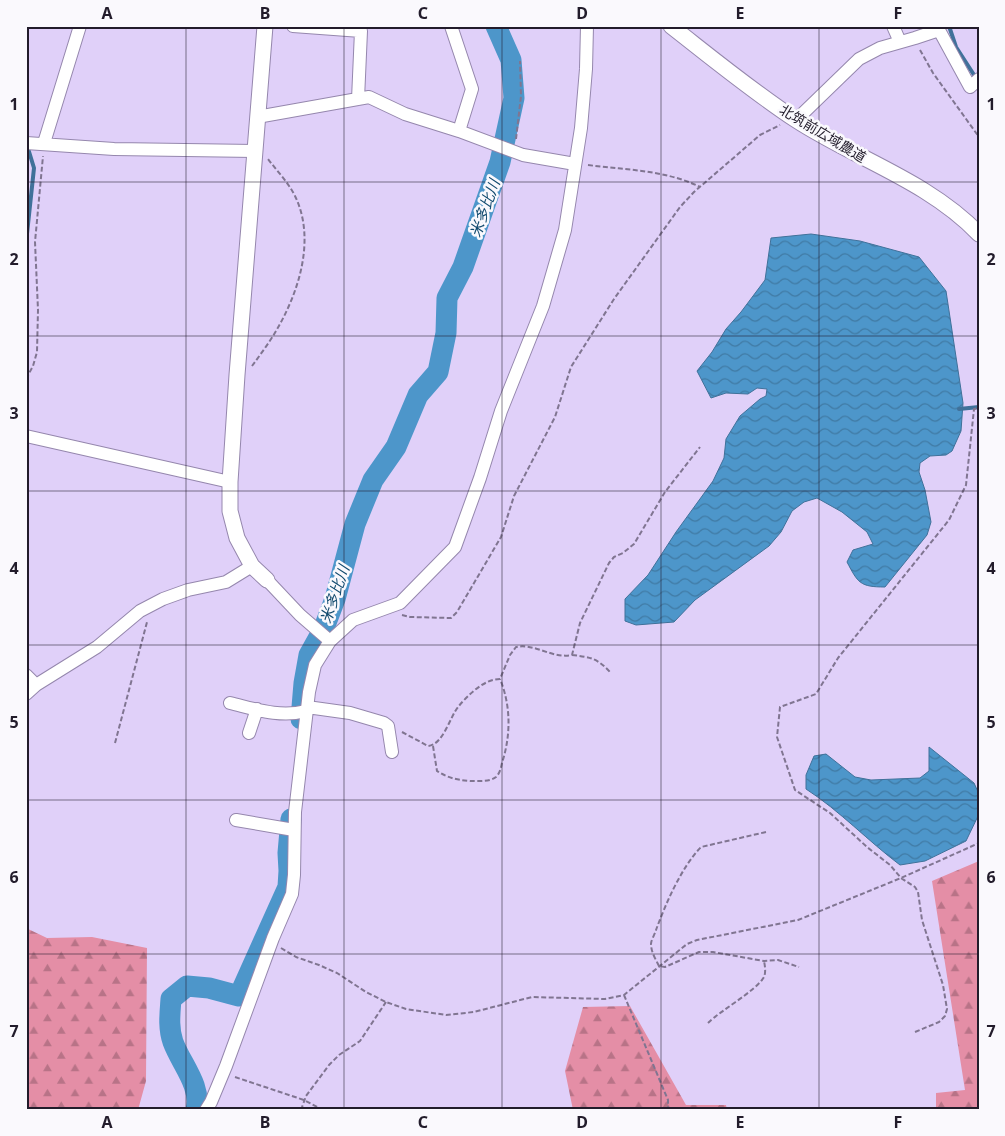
<svg xmlns="http://www.w3.org/2000/svg" width="1005" height="1136" font-family="'Noto Sans','Noto Sans JP',sans-serif">
	<style>
		.forest { fill: url(#forest-firs) }
		.water { fill: url(#water-waves); stroke: #40719a }
		.lines { fill: none; stroke-linecap: round; stroke-linejoin: round }
		.stream { stroke: #40719a; stroke-width: 4 }
		.river { stroke: #4d96ca; stroke-width: 21 }
		.minor-casing { stroke: #9587ad; stroke-width: 14 }
		.tertiary-casing { stroke: #9587ad; stroke-width: 17 }
		.path { stroke: #807591; stroke-width: 2; stroke-dasharray: 5 2.5; stroke-linecap: butt }
		.minor { stroke: #fff; stroke-width: 12 }
		.tertiary { stroke: #fff; stroke-width: 15 }
		.grid { fill: none; stroke: #221c2b; stroke-width: 1; stroke-opacity: 0.55 }
		.labels { text-anchor: middle; dominant-baseline: central; stroke-width: 5; stroke-linejoin: round; paint-order: stroke }
		.street-label { font-size: 14px; fill: #221c2b; stroke: #faf9fd }
		.water-label { font-size: 15px; font-style: italic; fill: #134b6f; stroke: #faf9fd }
		.neatline { fill: none; stroke: #221c2b; stroke-width: 2 }
		.grid-label { font-size: 16px; text-anchor: middle; font-weight: bold; fill: #221c2b }
	</style>
	<defs>
		<pattern id="forest-firs" width="22" height="20" patternUnits="userSpaceOnUse" patternTransform="scale(1.25)"><rect width="22" height="20" fill="#e48ea6"/><path d="M5 1l3.5 6h-7zM16 11l3.5 6h-7z" fill="#b87387"/></pattern>
		<pattern id="water-waves" width="16" height="10" patternUnits="userSpaceOnUse" patternTransform="scale(1.25)"><rect width="16" height="10" fill="#4d96ca"/><path d="M0 5q4-4 8 0t8 0" fill="none" stroke="#407aa4"/></pattern>
	</defs>
	<rect width="100%" height="100%" fill="#e0d0f9"/>
	<path class="forest" d="M979 861V1110H936V1093L965 1090 932 881Z
		M26 928 47 938 92 937 147 948 146 1081 138 1110H26Z
		M630 1006 686 1105H726L727 1110H573L565 1071 583 1007Z"/>
	<path class="water" d="M811 234 860 241 919 257 946 291 963 403 961 431 952 451 946 455 930 456 920 463 919 472 925 490 931 522 927 535 885 587C860 587 858 583 847 562L853 550 873 544 867 532 842 512 817 498 804 502 792 511 781 532 769 546 695 600 674 622 636 625 625 621V599L648 575 676 532 713 481 724 458 726 439 740 416 760 399 766 396 767 389 757 388 748 394 726 393 711 398 697 371 712 352 726 329 741 312 765 280 771 238Z
		M929 747 974 783 979 794V814L966 841 925 861 900 865C868 841 840 811 806 789V775L814 756 826 754 855 777 871 780 920 778 929 771Z"/>
	<g class="lines">
		<path class="stream" d="M949 26 956 47 976 78
			M26 243 34 168 27 145
			M959 409 979 407"/>
		<path class="river" d="M301 719 304 683 309 655 324 628 335 599 355 524 373 480 396 447 418 395 438 372 446 333 447 298 463 267 500 162 514 98 511 60 496 26
			M196 1110C202 1086 181 1064 173 1042 168 1028 170 1013 171 999L187 986 209 988 239 996 288 887 289 871 288 853 291 819"/>
		<g class="minor-casing">
			<path id="minor" d="M293 26 361 31 358 99
				M451 26 472 89 459 131
				M893 26 900 42
				M939 26V30L970 87 979 79
				M257 117 369 97 405 114 459 131 523 155 575 164
				M796 120 859 59 880 48 915 38 939 30
				M26 143 114 149 255 151
				M44 143 80 26
				M26 436 230 482
				M267 580 300 615 330 641
				M26 675 36 685
				M26 694 36 685 97 647 140 611 163 599 188 590 226 582 252 566
				M230 703C255 709 280 718 306 711
				M307 707 350 713 384 723 388 726 392 752
				M249 733 257 709
				M236 820 294 830
				M206 1110 211 1102 226 1066 273 938 292 894 294 875 295 812 309 692 315 665 330 641 353 620 400 603 455 547 480 478 501 411 543 306 565 230 581 128 586 69 587 26"/>
		</g>
		<g class="tertiary-casing">
			<path id="tertiary" d="M265 26 237 375 230 482V511L237 538 252 566 267 580
				M671 26C712 58 752 91 796 120 856 159 928 181 979 234"/>
		</g>
		<path class="path" d="M920 50 933 73 979 137
			M516 139 521 96 520 61
			M588 165C626 170 666 170 700 187
			M252 366C260 355 269 343 276 331 299 292 316 239 295 196 288 182 277 171 268 159
			M26 379 33 366 37 352 38 310 35 242 43 156
			M402 615 410 617 451 618 457 612 501 537 514 496 555 417 571 367 614 299 680 207 694 192 760 135 780 125
			M572 655C590 657 597 658 610 672
			M402 732 428 746C443 745 450 717 458 707 468 695 484 679 500 679L510 655 516 647C535 643 552 659 572 655L580 623 609 563 614 557 623 553 634 544 665 492 700 447
			M115 743 147 622
			M433 746 437 771C448 778 457 780 470 781 478 781 490 782 496 777 500 773 501 768 502 763 511 735 511 706 500 679
			M766 832 701 847C681 868 666 903 656 930 655 934 651 940 651 944 651 952 656 960 659 966L665 967 699 952H713L764 961 778 960 799 967
			M281 948 296 957 319 965 337 973 366 992 386 1002 406 1009 446 1015 474 1012 532 997 605 999 624 995 687 944 697 940 798 920 901 878 979 843
			M624 995 668 1100V1110
			M708 1023C721 1010 756 991 764 977 766 972 765 966 764 961
			M915 1032 939 1022 945 1016 947 1009 943 985 922 920 918 892 915 887 901 878 890 865 867 847 830 813 795 790 777 737 780 707 816 694 838 658 949 520 966 485 974 409 979 408
			M235 1077 304 1100 323 1110
			M301 1110 306 1096 329 1065 339 1055 360 1041 386 1002"/>
		<use href="#minor" class="minor"/>
		<use href="#tertiary" class="tertiary"/>
	</g>
	<path class="grid" d="M186 26V1110M344 26V1110M502 26V1110M661 26V1110M819 26V1110M26 182H979M26 336H979M26 491H979M26 645H979M26 800H979M26 954H979"/>
	<g class="labels">
		<g class="street-label">
			<text transform="translate(823 133) rotate(31)">北筑前広域農道</text>
		</g>
		<g class="water-label">
			<text transform="translate(484 208) rotate(-70)">米多比川</text>
			<text transform="translate(334 594) rotate(-71)">米多比川</text>
		</g>
	</g>
	<rect width="1005" height="1136" fill="none" stroke="#faf9fd" stroke-width="55"/>
	<rect x="28" y="28" width="950" height="1080" class="neatline"/>
	<g class="grid-label">
		<text x="107" y="19">A</text>
		<text x="265" y="19">B</text>
		<text x="423" y="19">C</text>
		<text x="582" y="19">D</text>
		<text x="740" y="19">E</text>
		<text x="898" y="19">F</text>
		<text x="14" y="110">1</text>
		<text x="991" y="110">1</text>
		<text x="14" y="265">2</text>
		<text x="991" y="265">2</text>
		<text x="14" y="419">3</text>
		<text x="991" y="419">3</text>
		<text x="14" y="574">4</text>
		<text x="991" y="574">4</text>
		<text x="14" y="728">5</text>
		<text x="991" y="728">5</text>
		<text x="14" y="883">6</text>
		<text x="991" y="883">6</text>
		<text x="14" y="1037">7</text>
		<text x="991" y="1037">7</text>
		<text x="107" y="1128">A</text>
		<text x="265" y="1128">B</text>
		<text x="423" y="1128">C</text>
		<text x="582" y="1128">D</text>
		<text x="740" y="1128">E</text>
		<text x="898" y="1128">F</text>
	</g>
</svg>
